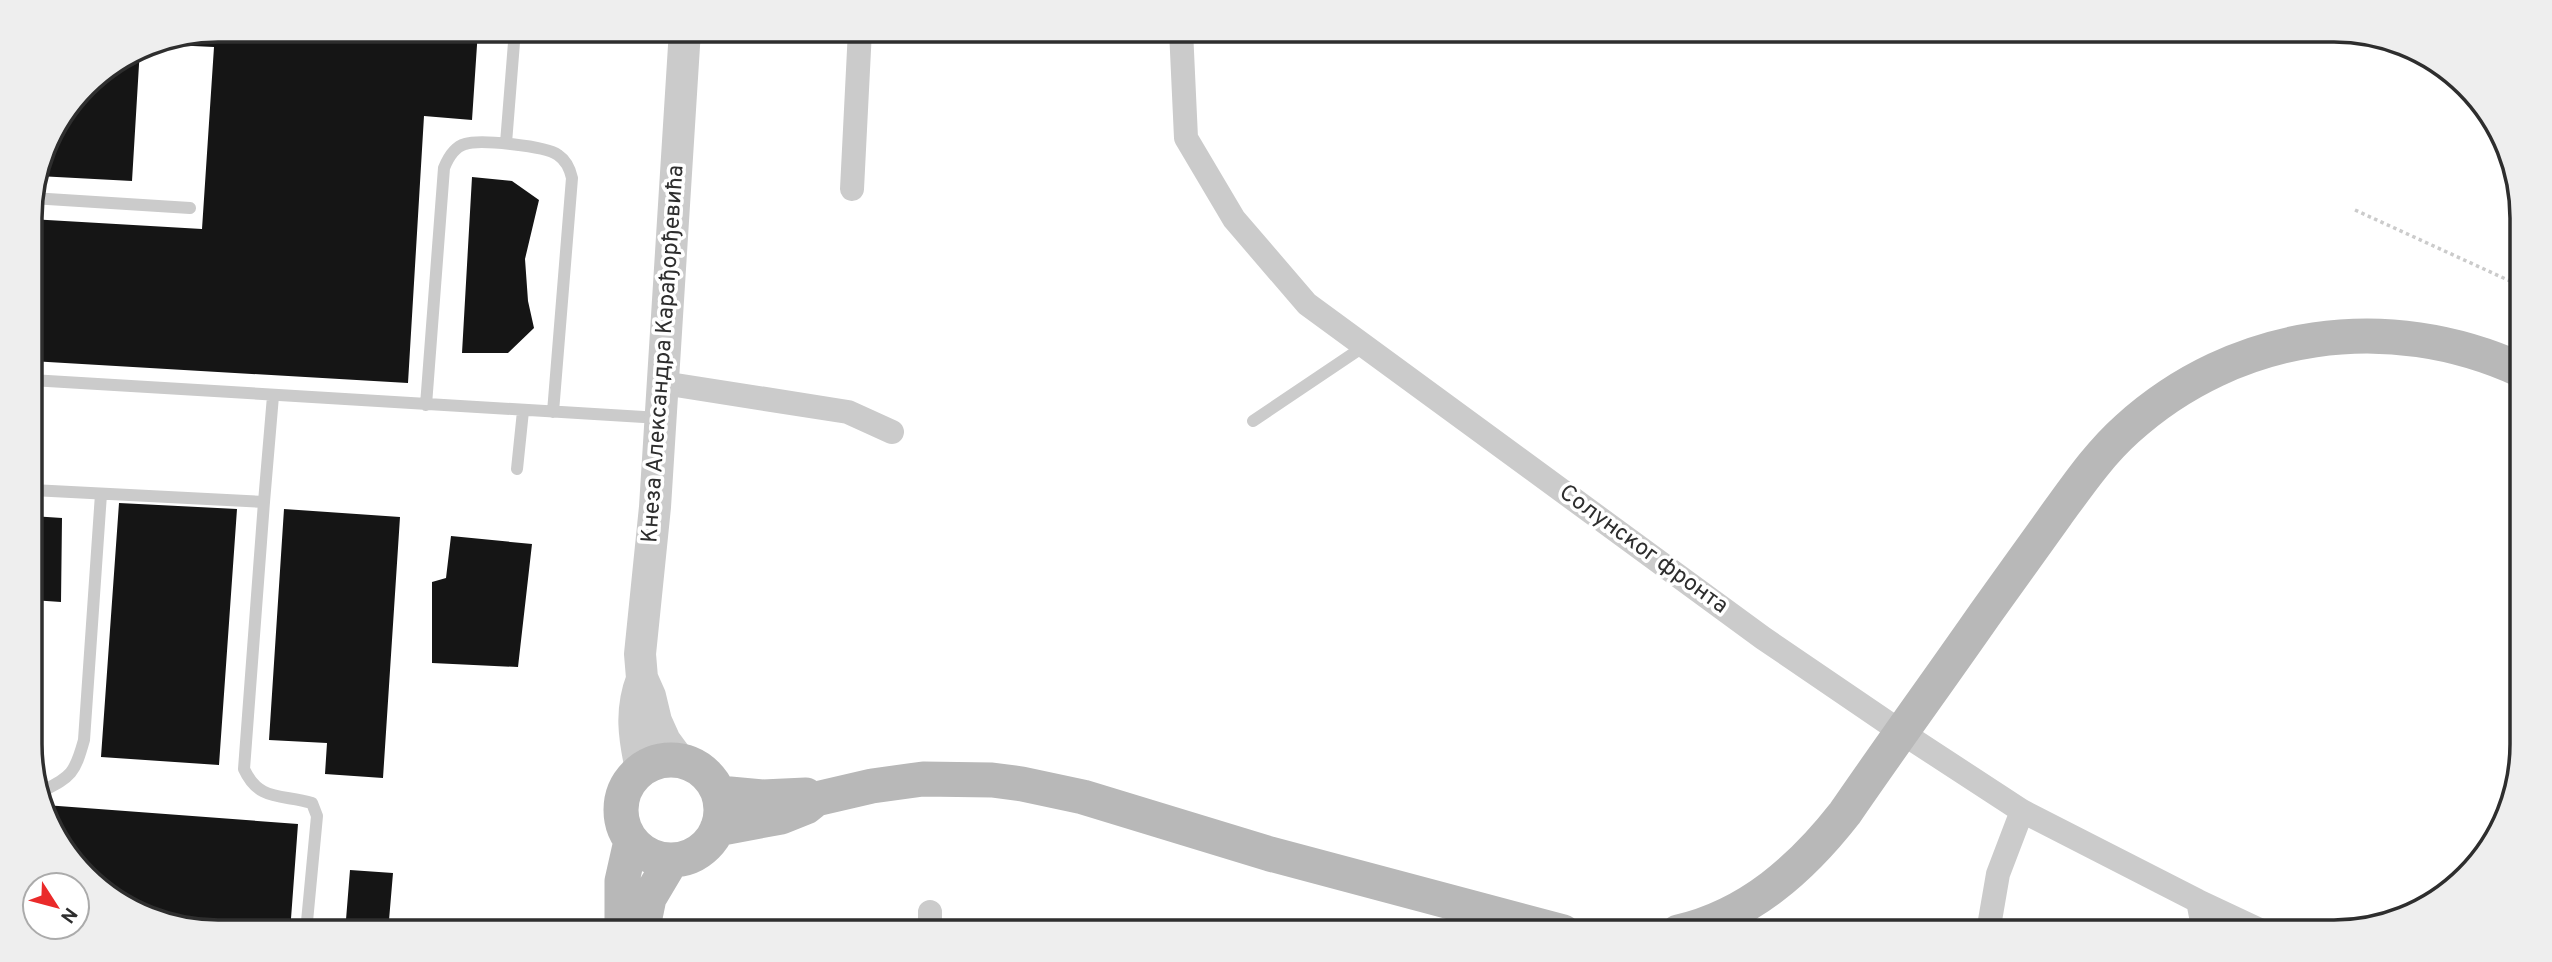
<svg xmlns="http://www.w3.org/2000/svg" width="2552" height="962" font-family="Overpass,sans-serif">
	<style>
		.building { fill: #151515 }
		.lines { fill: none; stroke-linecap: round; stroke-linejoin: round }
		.path { stroke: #cbcbcb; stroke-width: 3.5; stroke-dasharray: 3.5 3.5; stroke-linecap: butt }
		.service { stroke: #cbcbcb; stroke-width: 12 }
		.minor { stroke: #cbcbcb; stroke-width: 24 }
		.tertiary { stroke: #cbcbcb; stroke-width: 32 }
		.secondary { stroke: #b8b8b8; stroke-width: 35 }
		.labels { text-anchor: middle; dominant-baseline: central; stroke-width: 7; stroke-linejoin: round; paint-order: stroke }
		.street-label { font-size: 23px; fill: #2e2e2e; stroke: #fff }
		.rim { fill: none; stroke: #2e2e2e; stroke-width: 3.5 }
	</style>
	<rect width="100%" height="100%" fill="#fff"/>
	<path class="building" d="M218 30H478L472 120 424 116 408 383 31 361 30 219 202 229 214 47 172 45V39Z
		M140 48 132 181 38 176 49 134 93 77Z
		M472 177 512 181 539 200 525 259 528 301 534 328 508 353H462Z
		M119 503 237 509 219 765 101 757Z
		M284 509 400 517 383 778 325 774 327 743 269 740Z
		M32 516 62 518 61 602 32 600Z
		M451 536 532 544 518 667 432 663V582L446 578Z
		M45 805 298 824 290 932H218L158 922 77 869Z
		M350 870 393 873 388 932H345Z"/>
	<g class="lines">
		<path class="path" d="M2355 210 2521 286"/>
		<path class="service" d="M506 143 515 30
			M32 198 190 208
			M31 380 660 418
			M426 405 444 168C448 158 454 147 465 144 480 139 546 146 558 155 567 161 570 169 572 178L553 412
			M1253 421 1363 347
			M517 469 523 411
			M32 490 264 502 273 396
			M264 502 244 769C259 802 282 794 312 803L317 816 306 932
			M39 793C71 776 74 776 84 740L101 494"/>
		<path class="minor" d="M1181 30 1186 138 1234 219 1307 304 1763 638 1901 732 2022 811 2198 901 2264 932
			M852 189 860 30
			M663 383 848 412 892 432
			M2198 901 2204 932
			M930 912V932
			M1988 932 1998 874 2022 811"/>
		<path class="tertiary" d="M679 760 665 741 656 721 650 696 642 678 640 654 655 507 685 30
			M641 769C634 737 630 710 642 679"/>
		<path class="secondary" d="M621 810a50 50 0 1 1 100 0a50 50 0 1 1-100 0Z
			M719 793 763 797 806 795
			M717 829 781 817 806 807 816 799 872 786 923 779 992 780 1022 784 1083 797 1270 854 1563 932
			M622 932V881L631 841
			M642 932 649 898 671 861
			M1678 932C1749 916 1802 868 1845 813 1891 746 1939 680 1985 614 2009 581 2032 548 2056 515 2078 485 2099 454 2127 429 2235 331 2388 309 2521 370"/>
	</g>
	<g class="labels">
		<g class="street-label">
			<text transform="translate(664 354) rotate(-86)">Кнеза Александра Карађорђевића</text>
			<text transform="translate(1643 550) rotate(36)">Солунског фронта</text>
		</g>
	</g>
	<path d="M0 0H2552V962H0ZM218 42H2334A176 176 0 0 1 2510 218V744A176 176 0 0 1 2334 920H218A176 176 0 0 1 42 744V218A176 176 0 0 1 218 42Z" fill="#eee" fill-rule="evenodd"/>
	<path class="rim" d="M218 42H2334A176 176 0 0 1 2510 218V744A176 176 0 0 1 2334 920H218A176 176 0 0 1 42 744V218A176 176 0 0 1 218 42Z"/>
	<g transform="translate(56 906) rotate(126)"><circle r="33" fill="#ffffff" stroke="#ababab" stroke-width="2"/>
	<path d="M0-5L12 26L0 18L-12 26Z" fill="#ea2a2a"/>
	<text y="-10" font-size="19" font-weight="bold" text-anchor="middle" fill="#2e2e2e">N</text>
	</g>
</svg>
